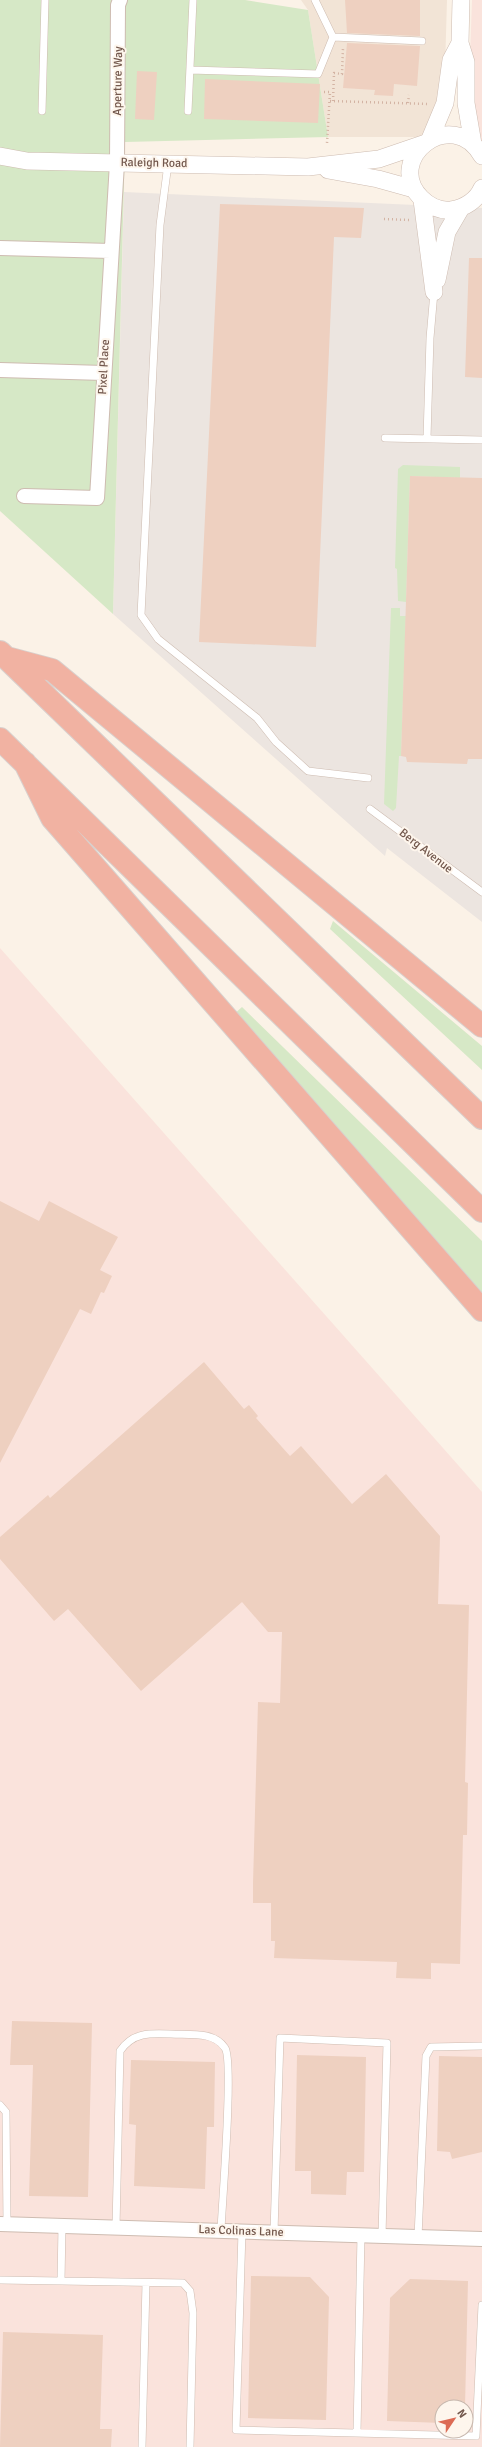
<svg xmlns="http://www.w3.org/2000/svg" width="482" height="2447" font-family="Signika,sans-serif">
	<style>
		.residential { fill: #f2e4d6 }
		.commercial { fill: #fae3dc; fill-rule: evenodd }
		.industrial { fill: #ece5e0 }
		.green { fill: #d6e8c6 }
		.building { fill: #eed0c0 }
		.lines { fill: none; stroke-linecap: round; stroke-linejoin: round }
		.service-casing { stroke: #cebcb1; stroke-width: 8 }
		.minor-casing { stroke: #cebcb1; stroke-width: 16 }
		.tertiary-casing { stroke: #cebcb1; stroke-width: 18 }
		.motorway-casing { stroke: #d8d0cd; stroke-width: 24 }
		.path { stroke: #d3b3a3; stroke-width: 2.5; stroke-dasharray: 1 3; stroke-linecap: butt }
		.service { stroke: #fff; stroke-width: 7 }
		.minor { stroke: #fff; stroke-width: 14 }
		.tertiary { stroke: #fff; stroke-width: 17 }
		.motorway { stroke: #f1b2a2; stroke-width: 22 }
		.labels { text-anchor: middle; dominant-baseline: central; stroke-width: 4; stroke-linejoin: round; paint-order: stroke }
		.street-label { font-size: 12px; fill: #73584d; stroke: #fef6ed }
	</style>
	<rect width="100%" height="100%" fill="#fbf2e7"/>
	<path class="residential" d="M301 0H447L443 137H328L308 10Z"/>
	<path class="commercial" d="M472 0H482V147L467 146Z
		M0 948 482 1492V2447H0ZM442 2407H466V2431H442Z"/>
	<path class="industrial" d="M124 192 482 208V922L387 848 385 856 113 614Z"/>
	<path class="green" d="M0 0H245L308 10 328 137 125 142 113 614 0 511Z
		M403 465 460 467V478L410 476 406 602 398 601 397 569 395 568 398 469Z
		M391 608H400V616H406L401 756H399L396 808 393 811 384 804Z
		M333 921 482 1046V1070L330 929Z
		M242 1007 482 1241V1299L232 1016Z"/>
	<path class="building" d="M345 0H420V36L347 33Z
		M347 43 420 46 417 86 394 84 393 96 374 95 375 90 343 88Z
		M137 71 157 72 154 120 135 119Z
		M205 79 320 84 318 123 204 119Z
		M220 204 364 208 361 238 334 237 316 647 199 642Z
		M469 258H482V378L465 377Z
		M410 476 482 478V759H468L467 764 407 762 406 757 401 756Z
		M0 1201 39 1221 49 1201 118 1237 100 1270 112 1276 104 1293 101 1292 91 1314 80 1309 0 1463Z
		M204 1362 244 1409 249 1405 258 1416 256 1418 290 1456 301 1446 352 1504 386 1474 440 1536 438 1604 469 1605 465 1782 468 1783 467 1835H463L460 1964 431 1963V1979L396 1978 397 1962 274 1958 275 1941H271V1903H253V1884L258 1702 280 1703 282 1632H268L242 1602 141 1691 68 1609 54 1621 0 1559V1537L48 1495 50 1498Z
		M12 2021 92 2023 88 2197 29 2196 33 2065H10Z
		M297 2055 366 2057 364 2172H347L346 2195 311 2194V2171H295Z
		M439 2056 482 2057V2152L452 2159 450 2152 437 2151Z
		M131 2060 215 2062 214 2127H207L205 2189 134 2186 136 2125 129 2124Z
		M251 2276 310 2277 329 2297 326 2420 248 2418Z
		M410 2279 468 2281 465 2407H442V2423L387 2421 390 2298Z
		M3 2332 103 2335 100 2429H112L111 2447H0Z"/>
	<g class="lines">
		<g class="service-casing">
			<path id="service" d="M333 37 422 41
				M190 70 318 74 333 37 315 0
				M42 111 45 0
				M188 111 193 0
				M168 164 160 225 141 615 158 639 257 718 276 742 308 771 368 778
				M385 438 482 440
				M427 438 430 338 434 292
				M370 809 482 892
				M0 2105 6 2112 7 2224
				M62 2226 61 2281 183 2283 190 2291 193 2313 190 2447
				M116 2227 120 2051C133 2032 150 2033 171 2034 189 2035 214 2031 225 2048 234 2061 222 2204 221 2230
				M242 2231 236 2430 476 2436 482 2305
				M274 2232 280 2038 387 2043 382 2236
				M418 2237 426 2056 431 2047 482 2046
				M0 2280 61 2281
				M357 2433 361 2235
				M142 2447 146 2283"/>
		</g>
		<g class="minor-casing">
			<path id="minor" d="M0 248 111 251
				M0 370 104 373
				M24 496 97 498 117 163 118 5 120 0
				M0 2224 482 2239"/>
		</g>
		<g class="tertiary-casing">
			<path id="tertiary" d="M461 0 460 43 466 62V103L473 144
				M430 139 445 103 451 60 460 43
				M0 156 27 161 308 167 379 159 423 144
				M482 156C452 104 383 159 421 198 429 206 440 211 451 210 465 208 477 200 482 188
				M328 170 378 179 414 189
				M422 200 434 292
				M437 280 447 232 461 208"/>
		</g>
		<g class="motorway-casing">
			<path id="motorway" d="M0 652 482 1118
				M7 658 52 670 482 1026
				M0 739 482 1211
				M25 763 52 818 482 1310"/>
		</g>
		<path class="path" d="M324 92H330L327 143
			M330 101 428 104
			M333 101 334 73 342 74 343 48
			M408 103 409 95
			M384 219 409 220"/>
		<use href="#service" class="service"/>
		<use href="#minor" class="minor"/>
		<use href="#tertiary" class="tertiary"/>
		<use href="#motorway" class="motorway"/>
	</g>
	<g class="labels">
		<g class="street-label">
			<text transform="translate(118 81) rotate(-89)">Aperture Way</text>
			<text transform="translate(154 163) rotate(1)">Raleigh Road</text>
			<text transform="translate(104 367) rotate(-87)">Pixel Place</text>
			<text transform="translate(426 851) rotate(38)">Berg Avenue</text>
			<text transform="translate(241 2231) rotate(2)">Las Colinas Lane</text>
		</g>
	</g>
	<g transform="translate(454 2419) rotate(55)"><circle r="19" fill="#fef6ed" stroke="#c6b7ad"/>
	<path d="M0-3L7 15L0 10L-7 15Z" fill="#dc6b55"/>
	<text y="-6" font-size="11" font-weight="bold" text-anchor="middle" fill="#73584d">N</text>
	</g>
</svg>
